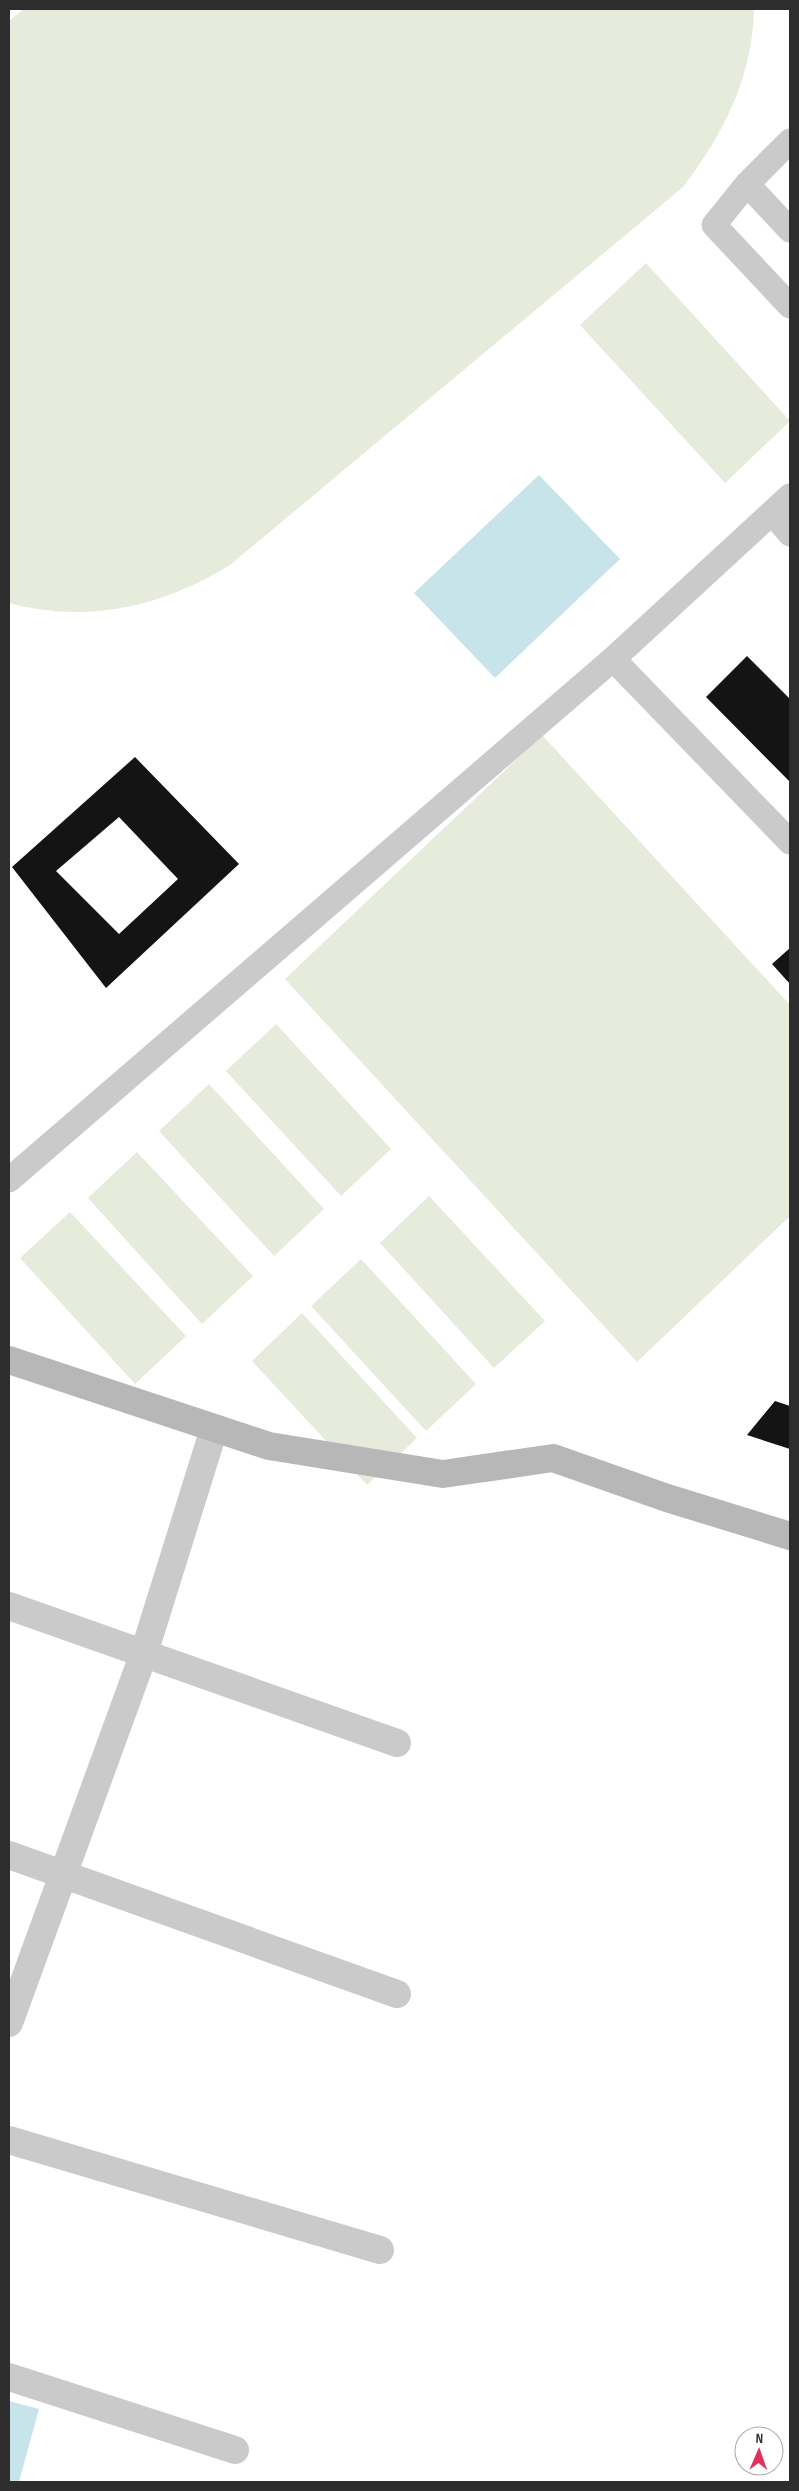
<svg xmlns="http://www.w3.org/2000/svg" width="799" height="2491" font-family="'Sofia Sans Condensed',sans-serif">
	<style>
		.green { fill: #e6ebdb }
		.water { fill: #c7e4eb }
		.building { fill: #141414; fill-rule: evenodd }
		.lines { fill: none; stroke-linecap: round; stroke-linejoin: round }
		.service { stroke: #cacaca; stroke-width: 25 }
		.minor { stroke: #cacaca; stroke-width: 28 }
		.secondary { stroke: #b7b7b7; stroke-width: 28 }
	</style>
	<rect width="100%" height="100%" fill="#fff"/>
	<path class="green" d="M23 9H754C753 76 723 135 683 187L230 565C161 607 88 624 9 603V21Z
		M646 263 790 421 725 483 580 325Z
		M542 735 790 1005V1216L637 1362 285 979Z
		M276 1024 391 1149 341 1196 226 1071Z
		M209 1084 324 1209 274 1256 159 1131Z
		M137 1152 253 1276 202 1324 88 1198Z
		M429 1196 545 1321 494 1368 380 1243Z
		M70 1212 186 1336 135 1384 20 1258Z
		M361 1259 476 1384 426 1431 311 1306Z
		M302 1313 417 1438 367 1485 252 1361Z"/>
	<path class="water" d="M539 475 620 559 495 678 414 593Z
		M9 2401 39 2409 19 2482H9Z"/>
	<path class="building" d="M747 656 790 699V782L706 697Z
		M135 757 239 864 106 988 12 867ZM119 817 178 879 119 934 56 871Z
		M790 948V984L772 964Z
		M775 1401 790 1406V1449L747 1435Z"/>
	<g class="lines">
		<path class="service" d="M790 141 747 184 790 230
			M747 184 714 225 790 306
			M790 496 613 659 790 842
			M773 514 790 534
			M9 1180 613 659"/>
		<path class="minor" d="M9 1606 397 1743
			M9 1855 397 1994
			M9 2023 144 1653 214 1429
			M9 2140 380 2250
			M9 2377 235 2450"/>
		<path class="secondary" d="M9 1360 269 1446 443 1474 553 1458 667 1498 790 1536"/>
	</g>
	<rect width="799" height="2491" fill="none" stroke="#2d2d2d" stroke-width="20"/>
	<g transform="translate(759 2451) rotate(2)"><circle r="24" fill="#ffffff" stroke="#ababab"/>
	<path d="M0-4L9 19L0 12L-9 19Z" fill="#e4305e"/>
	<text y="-8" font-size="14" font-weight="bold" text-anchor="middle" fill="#2d2d2d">N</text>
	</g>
</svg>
